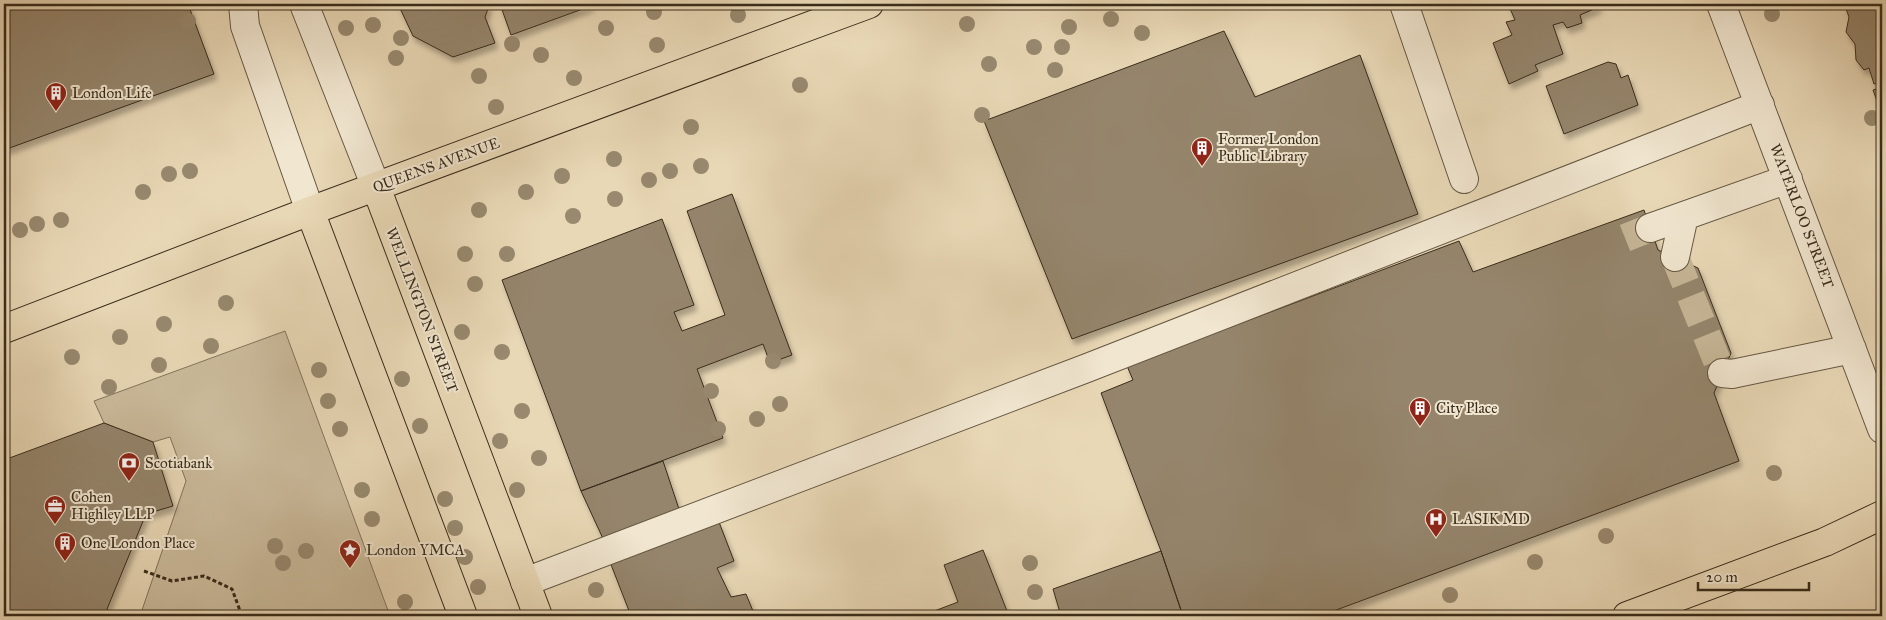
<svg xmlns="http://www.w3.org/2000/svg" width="1886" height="620" font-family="'IM FELL Great Primer',serif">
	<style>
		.green { fill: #cbbb9c; stroke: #82745c }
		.building { fill: #95856c; stroke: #392c1b; filter: url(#shadow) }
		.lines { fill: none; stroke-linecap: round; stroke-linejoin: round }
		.minor-tunnel { stroke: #c6b697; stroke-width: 28; stroke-dasharray: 28 14; stroke-linecap: butt }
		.minor-casing { stroke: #655742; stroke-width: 30 }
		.major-casing { stroke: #392c1b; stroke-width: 30 }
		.path { stroke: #392c1b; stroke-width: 3; stroke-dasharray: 4 2.5; stroke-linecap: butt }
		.minor { stroke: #f1e6d0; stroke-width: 28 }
		.major { stroke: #e9d8b6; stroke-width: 28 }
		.tree { fill: #98896f }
		.labels { text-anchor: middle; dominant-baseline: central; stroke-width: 4; stroke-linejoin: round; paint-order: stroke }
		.poi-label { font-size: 15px; fill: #392c1b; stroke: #f1e6d0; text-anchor: start }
		.street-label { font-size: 15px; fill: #392c1b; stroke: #f1e6d0 }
	</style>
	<defs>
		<filter id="shadow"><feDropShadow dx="3" dy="5.5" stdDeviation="2.5" flood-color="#0004"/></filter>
	</defs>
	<rect width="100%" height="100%" fill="#e9d8b6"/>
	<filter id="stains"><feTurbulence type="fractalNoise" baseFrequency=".004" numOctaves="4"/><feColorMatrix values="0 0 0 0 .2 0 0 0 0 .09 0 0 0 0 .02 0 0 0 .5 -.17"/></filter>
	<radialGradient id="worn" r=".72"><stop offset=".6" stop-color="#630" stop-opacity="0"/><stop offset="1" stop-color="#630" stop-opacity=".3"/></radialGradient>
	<path class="green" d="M285 331 390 616H140L186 481 170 437 153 442 104 423 94 401Z"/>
	<path class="building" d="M4 4H188L214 74 4 150Z
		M398 4H487L489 6 485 17 495 43 453 57 413 36Z
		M500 4H591V6L511 35Z
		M1508 4H1598L1599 7 1580 15 1582 23 1567 28 1563 22 1553 25 1563 54 1535 65 1538 71 1509 84 1493 43 1512 35 1506 22 1515 20Z
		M1851 4H1882V81L1874 84 1869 68 1864 70 1856 60 1855 44 1846 32 1849 17 1845 6Z
		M1224 31 1255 97 1360 55 1418 214 1072 339 984 121Z
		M1608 62 1616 64 1621 78 1628 75 1638 105 1564 134 1546 86Z
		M1882 87V115L1873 90Z
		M732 194 792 355 770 363 763 344 697 369 723 438 581 491 502 280 662 219 694 305 674 312 682 331 725 315 687 211Z
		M1644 210 1658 250 1698 268 1731 353 1714 393 1739 461 1320 616H1183L1161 551 1101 393 1133 380 1127 366 1459 241 1473 272Z
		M104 423 153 442 173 506 146 514 107 609 111 616H4V460Z
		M663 461 681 515 605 543 581 491Z
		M719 522 734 561 717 568 731 597 746 594 755 616H631L610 562Z
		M983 550 1009 616H921L958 602 944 565Z
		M1161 551 1183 616H1061L1053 589Z"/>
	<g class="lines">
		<path class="minor-tunnel" d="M1625 238 1650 228
			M1675 257 1722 373"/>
		<g class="minor-casing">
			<path id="minor" d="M243 4 245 26 310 211
				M304 4 376 187
				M1404 4 1464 179
				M1721 4 1882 429
				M1650 228 1788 179
				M1675 257 1684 216
				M1722 373 1732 374 1852 349
				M525 582 1087 368 1760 105"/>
		</g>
		<g class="major-casing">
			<path id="major" d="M376 187 538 616
				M310 211 463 616
				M4 329 310 211 869 4
				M1627 616 1825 542 1882 515"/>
		</g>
		<path class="path" d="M144 571 172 581 204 576 232 589 242 616"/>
		<use href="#minor" class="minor"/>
		<use href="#major" class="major"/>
	</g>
	<g class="tree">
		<circle cx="654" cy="12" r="8"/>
		<circle cx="1772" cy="14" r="8"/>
		<circle cx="738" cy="15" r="8"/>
		<circle cx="1111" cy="19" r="8"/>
		<circle cx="188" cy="21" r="8"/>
		<circle cx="967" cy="24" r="8"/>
		<circle cx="373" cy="25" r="8"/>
		<circle cx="1069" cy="27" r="8"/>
		<circle cx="346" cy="28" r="8"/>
		<circle cx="606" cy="28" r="8"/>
		<circle cx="1142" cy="33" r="8"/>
		<circle cx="401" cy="38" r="8"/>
		<circle cx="512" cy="44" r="8"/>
		<circle cx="657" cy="45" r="8"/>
		<circle cx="1034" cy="47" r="8"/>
		<circle cx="1062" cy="47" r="8"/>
		<circle cx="541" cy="55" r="8"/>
		<circle cx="396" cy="58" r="8"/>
		<circle cx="989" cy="64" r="8"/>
		<circle cx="1055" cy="70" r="8"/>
		<circle cx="479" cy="76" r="8"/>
		<circle cx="574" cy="78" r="8"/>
		<circle cx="800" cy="85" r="8"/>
		<circle cx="496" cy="107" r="8"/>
		<circle cx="982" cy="115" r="8"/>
		<circle cx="1872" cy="118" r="8"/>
		<circle cx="691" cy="127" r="8"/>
		<circle cx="614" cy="159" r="8"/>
		<circle cx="701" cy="166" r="8"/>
		<circle cx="190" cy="171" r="8"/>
		<circle cx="670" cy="171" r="8"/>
		<circle cx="169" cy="174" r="8"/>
		<circle cx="562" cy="176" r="8"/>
		<circle cx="649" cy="180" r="8"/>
		<circle cx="143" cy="192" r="8"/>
		<circle cx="526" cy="192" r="8"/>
		<circle cx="615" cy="199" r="8"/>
		<circle cx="479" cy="210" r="8"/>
		<circle cx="573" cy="216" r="8"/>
		<circle cx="61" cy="220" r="8"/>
		<circle cx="37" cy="224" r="8"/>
		<circle cx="20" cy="230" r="8"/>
		<circle cx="465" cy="254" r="8"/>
		<circle cx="507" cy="254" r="8"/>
		<circle cx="475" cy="284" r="8"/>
		<circle cx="226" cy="303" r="8"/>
		<circle cx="164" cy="324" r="8"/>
		<circle cx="462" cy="332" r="8"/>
		<circle cx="120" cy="337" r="8"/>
		<circle cx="211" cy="346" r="8"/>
		<circle cx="502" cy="352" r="8"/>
		<circle cx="72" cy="357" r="8"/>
		<circle cx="773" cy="361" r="8"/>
		<circle cx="159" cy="365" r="8"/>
		<circle cx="319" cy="370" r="8"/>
		<circle cx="402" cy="379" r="8"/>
		<circle cx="109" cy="387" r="8"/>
		<circle cx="711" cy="391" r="8"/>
		<circle cx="328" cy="401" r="8"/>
		<circle cx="780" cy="404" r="8"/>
		<circle cx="522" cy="411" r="8"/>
		<circle cx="757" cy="419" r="8"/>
		<circle cx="420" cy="426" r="8"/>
		<circle cx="340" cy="429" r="8"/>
		<circle cx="718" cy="429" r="8"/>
		<circle cx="500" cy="441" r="8"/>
		<circle cx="539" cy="458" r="8"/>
		<circle cx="1774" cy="473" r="8"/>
		<circle cx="362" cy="490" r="8"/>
		<circle cx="517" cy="490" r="8"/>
		<circle cx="445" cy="499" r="8"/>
		<circle cx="372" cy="519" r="8"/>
		<circle cx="455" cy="528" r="8"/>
		<circle cx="1606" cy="536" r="8"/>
		<circle cx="275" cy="546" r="8"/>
		<circle cx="306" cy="551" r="8"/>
		<circle cx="465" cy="557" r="8"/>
		<circle cx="1535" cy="562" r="8"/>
		<circle cx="283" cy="563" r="8"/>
		<circle cx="1030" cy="563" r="8"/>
		<circle cx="478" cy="587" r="8"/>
		<circle cx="596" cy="590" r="8"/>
		<circle cx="1035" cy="592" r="8"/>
		<circle cx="1450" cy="595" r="8"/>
		<circle cx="405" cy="602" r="8"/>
	</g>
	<defs>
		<g id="building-pin" transform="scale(1.125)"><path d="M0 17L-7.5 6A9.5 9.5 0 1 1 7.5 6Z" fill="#8f2418" stroke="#f1e6d0"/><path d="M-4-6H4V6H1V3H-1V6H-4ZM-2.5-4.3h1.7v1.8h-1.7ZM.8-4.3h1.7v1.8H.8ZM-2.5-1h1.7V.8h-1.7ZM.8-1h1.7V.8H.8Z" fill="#fff"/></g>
		<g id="bank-pin" transform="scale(1.125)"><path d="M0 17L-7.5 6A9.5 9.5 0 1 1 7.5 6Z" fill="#8f2418" stroke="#f1e6d0"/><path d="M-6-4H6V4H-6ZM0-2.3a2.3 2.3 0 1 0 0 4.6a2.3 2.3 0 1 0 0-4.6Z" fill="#fff"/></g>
		<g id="office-pin" transform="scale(1.125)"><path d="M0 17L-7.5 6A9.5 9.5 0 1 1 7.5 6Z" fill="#8f2418" stroke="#f1e6d0"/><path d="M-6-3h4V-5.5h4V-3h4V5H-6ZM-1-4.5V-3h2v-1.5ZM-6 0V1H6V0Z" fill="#fff"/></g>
		<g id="hospital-pin" transform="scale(1.125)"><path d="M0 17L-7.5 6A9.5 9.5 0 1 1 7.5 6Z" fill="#8f2418" stroke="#f1e6d0"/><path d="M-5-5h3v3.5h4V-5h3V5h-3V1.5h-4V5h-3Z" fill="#fff"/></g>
		<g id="sight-pin" transform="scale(1.125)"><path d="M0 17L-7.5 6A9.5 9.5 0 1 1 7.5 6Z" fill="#8f2418" stroke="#f1e6d0"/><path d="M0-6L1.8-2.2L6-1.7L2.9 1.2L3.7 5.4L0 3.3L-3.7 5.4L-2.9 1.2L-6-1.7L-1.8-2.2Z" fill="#fff"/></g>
	</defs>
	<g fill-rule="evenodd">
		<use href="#building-pin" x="56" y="93"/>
		<use href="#building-pin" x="1202" y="148"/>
		<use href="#building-pin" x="1420" y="408"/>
		<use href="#bank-pin" x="129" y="463"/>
		<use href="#office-pin" x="55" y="506"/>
		<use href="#hospital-pin" x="1436" y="519"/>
		<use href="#building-pin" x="65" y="543"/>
		<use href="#sight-pin" x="350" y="550"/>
	</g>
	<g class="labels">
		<g class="poi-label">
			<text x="72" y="93">London Life</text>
			<text x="1218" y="139">Former London<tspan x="1218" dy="17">Public Library</tspan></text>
			<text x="1436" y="408">City Place</text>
			<text x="145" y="463">Scotiabank</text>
			<text x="71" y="497">Cohen<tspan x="71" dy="17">Highley LLP</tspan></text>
			<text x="1452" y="519">LASIK MD</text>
			<text x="81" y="543">One London Place</text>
			<text x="366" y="550">London YMCA</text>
		</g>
		<g class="street-label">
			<text transform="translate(436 165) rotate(-20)">QUEENS AVENUE</text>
			<text transform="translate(1802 216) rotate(69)">WATERLOO STREET</text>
			<text transform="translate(422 310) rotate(69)">WELLINGTON STREET</text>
		</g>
	</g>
	<rect width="1886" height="620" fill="none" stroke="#e9d8b6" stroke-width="20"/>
	<rect x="5" y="5" width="1876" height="610" fill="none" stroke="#392c1b" stroke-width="2.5"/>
	<rect x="10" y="10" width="1866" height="600" fill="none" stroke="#392c1b"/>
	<path d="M1698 582v8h111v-8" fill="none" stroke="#392c1b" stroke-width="2.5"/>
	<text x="1706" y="582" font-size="15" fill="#392c1b" stroke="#f1e6d0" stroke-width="4" paint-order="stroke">20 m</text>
	<rect width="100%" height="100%" filter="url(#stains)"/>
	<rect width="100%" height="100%" fill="url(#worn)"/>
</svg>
